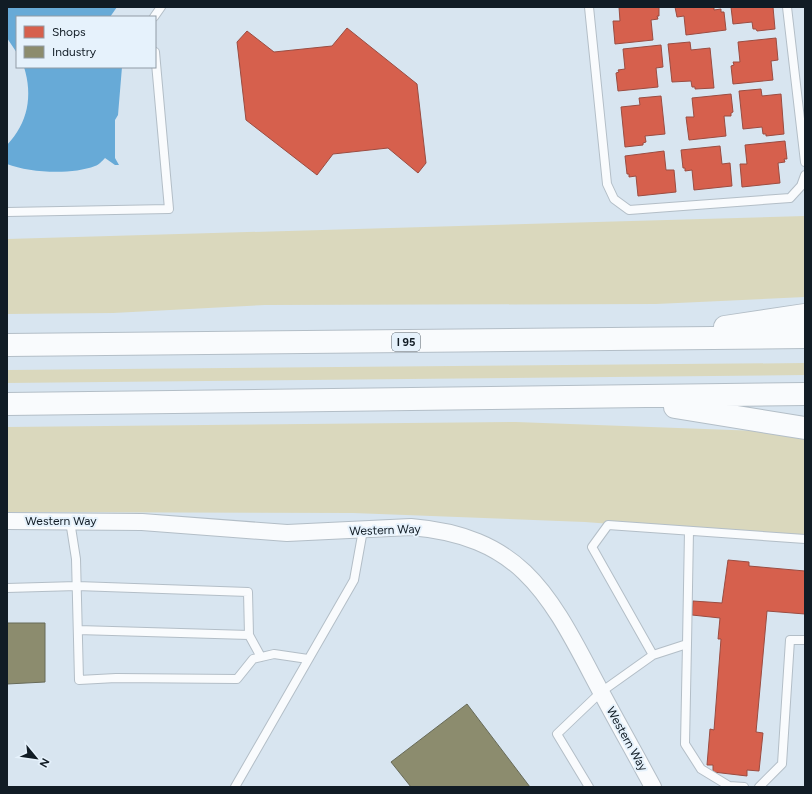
<svg xmlns="http://www.w3.org/2000/svg" width="812" height="794" font-family="Figtree,sans-serif">
	<style>
		.green { fill: #dad8bd }
		.water { fill: #67aad7 }
		.shops { fill: #d6604d; stroke: #9b4c41 }
		.industry { fill: #8c8c6e; stroke: #676a58 }
		.lines { fill: none; stroke-linecap: round; stroke-linejoin: round }
		.lane-casing { stroke: #b3bec7; stroke-width: 10 }
		.street-casing { stroke: #b3bec7; stroke-width: 18 }
		.highway-casing { stroke: #b3bec7; stroke-width: 24 }
		.lane { stroke: #f9fbfd; stroke-width: 8 }
		.street { stroke: #f9fbfd; stroke-width: 16 }
		.highway { stroke: #f9fbfd; stroke-width: 22 }
		.labels { text-anchor: middle; dominant-baseline: central; stroke-width: 4; stroke-linejoin: round; paint-order: stroke }
		.shield { fill: #e6f2fc; stroke: #515c66; stroke-width: 1 }
		.shield-label { font-size: 11px; font-weight: bold; fill: #111c25 }
		.street-label { font-size: 12px; fill: #111c25; stroke: #e6f2fc }
	</style>
	<rect width="100%" height="100%" fill="#d8e5f0"/>
	<path class="green" d="M805 216V297L656 304 265 305 113 313 7 314V239Z
		M805 363V375L7 383V370Z
		M516 422 759 431 805 436V539L585 522 353 513 7 512V427Z"/>
	<path class="water" d="M7 7H117L110 17H17V53L7 38Z
		M24 67H122L118 115 115 120V158L119 165H115L105 158C102 161 99 165 95 166 72 175 30 173 7 164V145C28 123 33 96 24 67Z"/>
	<path class="shops" d="M619 7H659V16H657L658 19 651 20 653 40 615 44 613 21H620Z
		M675 7H714V10L721 9V12H724L726 30 686 35 684 16 677 17Z
		M731 7H773L775 29 757 31 756 29H753L752 22 733 24Z
		M347 28 417 84 426 163 418 173 388 148 333 154 317 175 246 120 237 42 247 31 274 52 332 46Z
		M776 38 778 60 771 61 773 80 733 84 731 66 734 65 733 62H740L738 42Z
		M690 42 691 50 710 48 714 88 695 89V87H692L691 81 672 82 668 44Z
		M661 45 663 67 656 68 658 87 618 91 616 73 619 72 618 70 625 69 623 49Z
		M761 89 762 96 781 94 784 134 766 136V134H763L762 127 743 129 739 91Z
		M731 94 733 112 731 113V116H724L726 136 689 140 686 117H694L692 98Z
		M661 96 665 134 645 136 646 142 643 143V145L625 147 621 107 640 105 639 98Z
		M785 141 787 159H784L785 162 778 163 780 183 742 187 740 164H747L745 145Z
		M720 146 722 164 730 163 732 186 694 190 692 170 685 171V168H683L681 150Z
		M664 151 666 170H674L676 192 638 196 636 176 629 177V174H627L625 156Z
		M728 560 749 562V566L805 571V614L767 611 756 732 763 733 759 771 747 770V776L713 772V765H707L710 729 714 730 721 639H718L720 618 692 615 693 601 722 603Z"/>
	<path class="industry" d="M7 623H45V682L7 684Z
		M467 704 530 787H411L391 762Z"/>
	<g class="lines">
		<g class="lane-casing">
			<path id="lane" d="M589 7 607 184 614 199 629 210 790 198 801 186 805 175
				M787 7 805 162
				M154 17 161 7
				M7 212 169 209 155 52
				M70 521 76 559 79 680 116 678 237 679 253 659 274 654 308 659
				M7 588 77 586 248 592 249 635
				M78 630 249 635 261 657
				M687 644 689 531
				M653 655 592 547 608 525 805 539
				M235 787 354 580 363 530
				M589 787 557 734 601 692 653 655 687 644 685 744 701 769 729 786 744 787
				M759 787 782 764 790 640H805"/>
		</g>
		<g class="street-casing">
			<path id="street" d="M7 521 142 522 287 533 411 527C517 536 547 589 592 675 612 713 633 750 653 787"/>
		</g>
		<g class="highway-casing">
			<path id="highway" d="M725 327 805 315
				M7 345 805 337
				M7 404 805 394
				M675 407 805 428"/>
		</g>
		<use href="#lane" class="lane"/>
		<use href="#street" class="street"/>
		<use href="#highway" class="highway"/>
	</g>
	<g class="labels">
		<rect class="shield" x="392" y="333" width="28" height="18" rx="3"/>
		<g class="shield-label">
			<text x="406" y="342">I 95</text>
		</g>
		<g class="street-label">
			<text x="61" y="521">Western Way</text>
			<text transform="translate(385 530) rotate(-2)">Western Way</text>
			<text transform="translate(627 739) rotate(61)">Western Way</text>
		</g>
	</g>
	<rect width="812" height="794" fill="none" stroke="#111c25" stroke-width="16"/>
	<rect x="16" y="16" width="140" height="52" fill="#e6f2fc" stroke="#919ca6"/>
	<rect x="24" y="26" width="20" height="12" fill="#d6604d" stroke="#919ca6"/>
	<text x="52" y="36" font-size="12" fill="#111c25">Shops</text>
	<rect x="24" y="46" width="20" height="12" fill="#8c8c6e" stroke="#919ca6"/>
	<text x="52" y="56" font-size="12" fill="#111c25">Industry</text>
	<g transform="translate(36 758) rotate(119)" stroke="#e6f2fc" stroke-width="3" paint-order="stroke">
	<path d="M0-3L7 15L0 10L-7 15Z" fill="#111c25"/>
	<text y="-6" font-size="11" font-weight="bold" text-anchor="middle" fill="#111c25">N</text>
	</g>
</svg>
